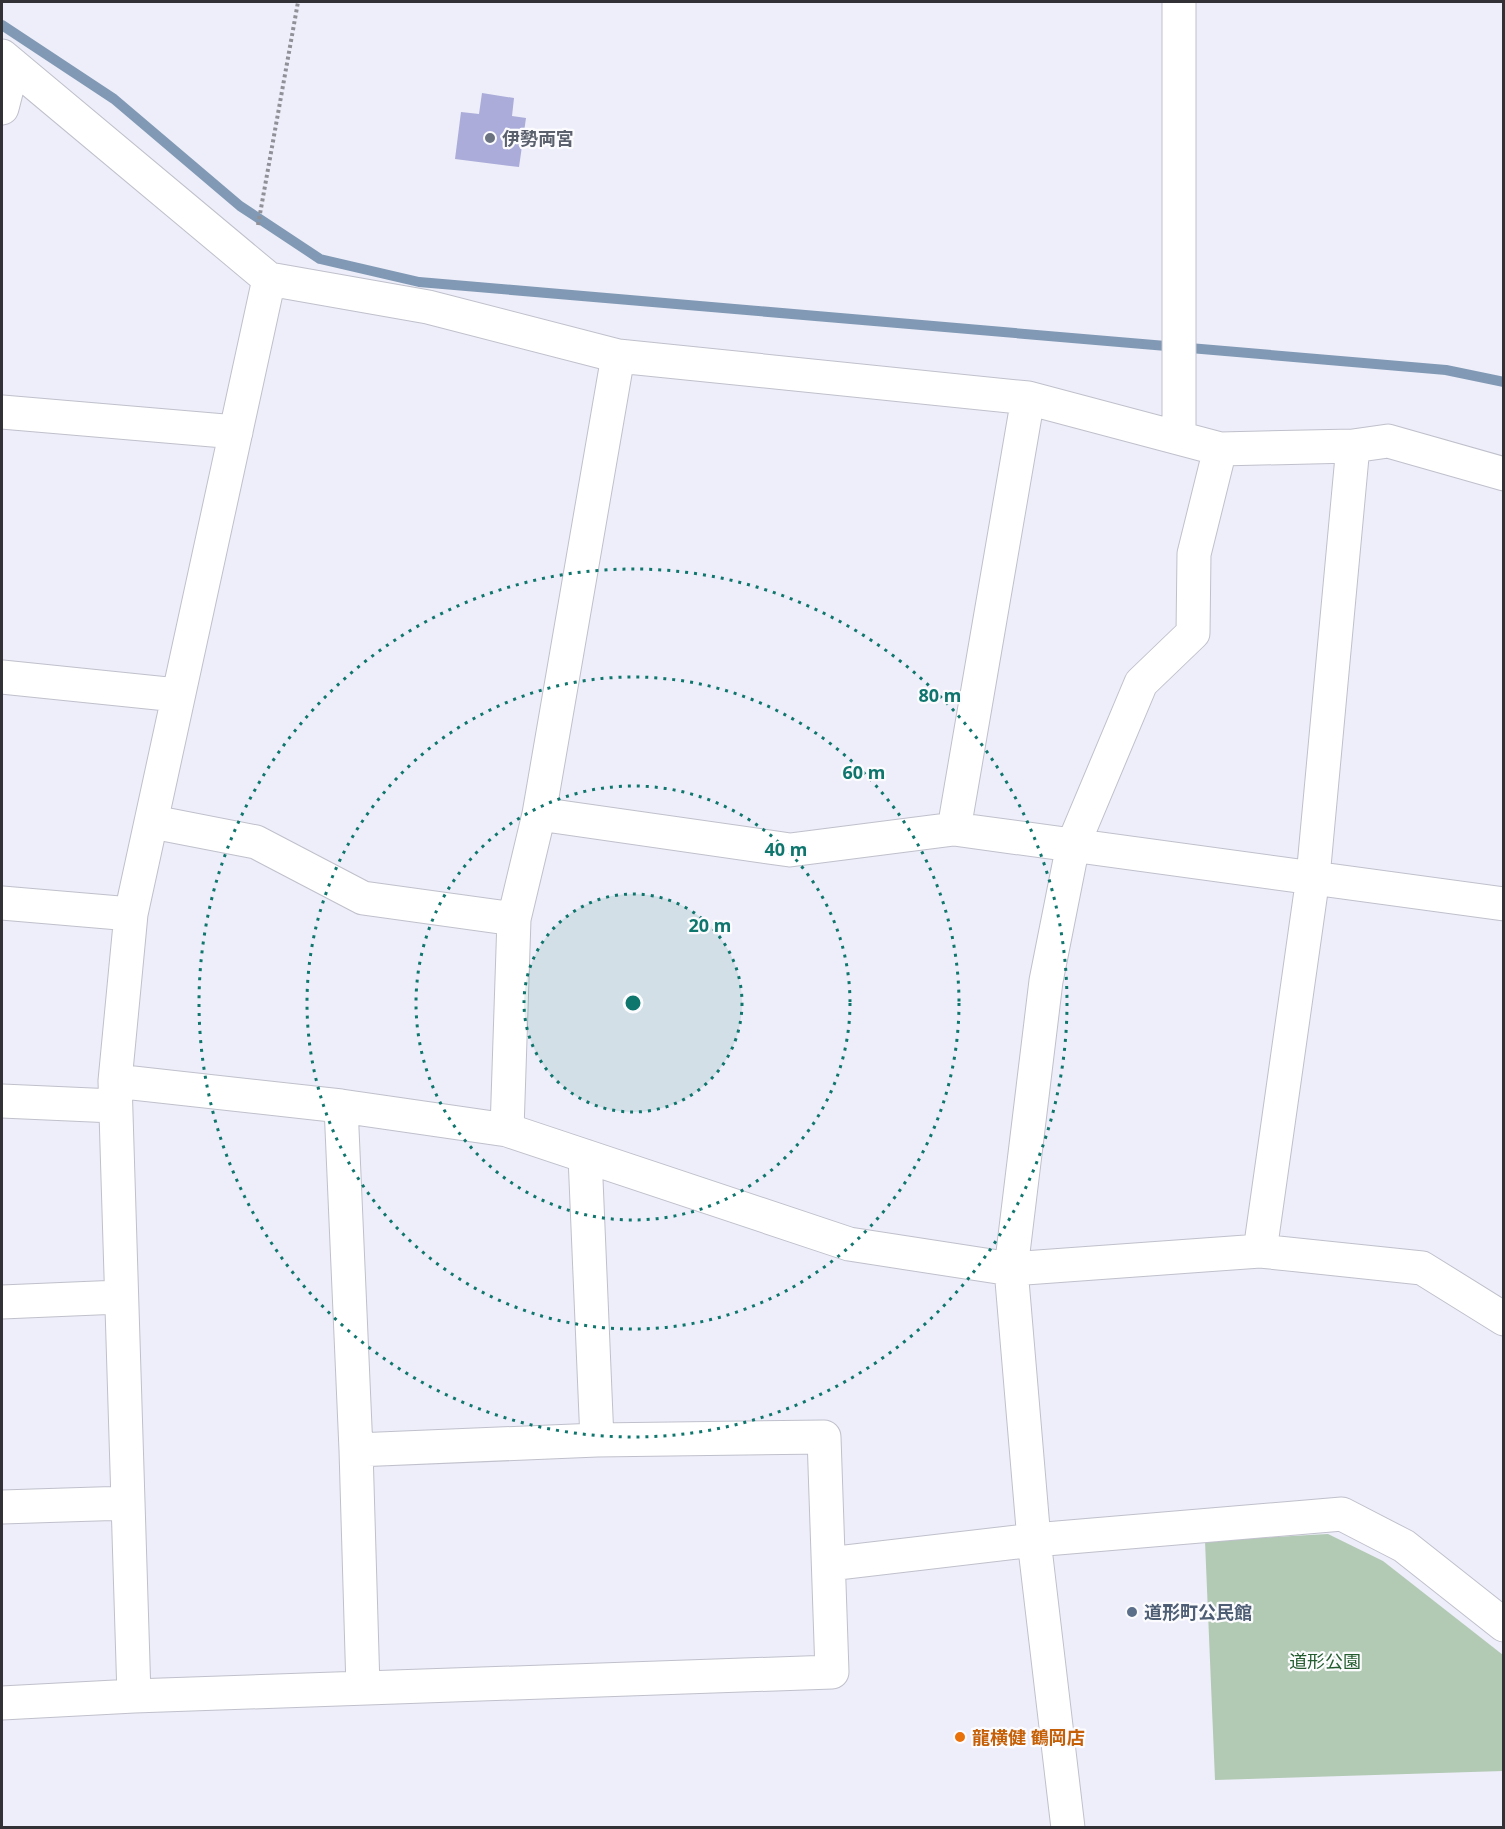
<svg xmlns="http://www.w3.org/2000/svg" width="1505" height="1829" font-family="'Noto Sans','Noto Sans JP',sans-serif">
	<style>
		.green { fill: #b2c9b4 }
		.lines { fill: none; stroke-linecap: round; stroke-linejoin: round }
		.stream { stroke: #8199b4; stroke-width: 10 }
		.building { fill: #abacd9 }
		.minor-casing { stroke: #bfc0cb; stroke-width: 35 }
		.path { stroke: #909098; stroke-width: 4; stroke-dasharray: 3 3; stroke-linecap: butt }
		.minor { stroke: #fff; stroke-width: 33 }
		.ring { fill: none; stroke: #0f766e; stroke-width: 3; stroke-dasharray: 3 6 }
		.worship-dot { fill: #6b7280; stroke: #fcfcff; stroke-width: 2 }
		.service-dot { fill: #5c6f8a; stroke: #fcfcff; stroke-width: 2 }
		.food-dot { fill: #e8710a; stroke: #fcfcff; stroke-width: 2 }
		.labels { text-anchor: middle; dominant-baseline: central; stroke-width: 4.5; stroke-linejoin: round; paint-order: stroke }
		.worship-label { font-size: 18px; font-weight: bold; fill: #5b616d; stroke: #fcfcff; text-anchor: start }
		.service-label { font-size: 18px; font-weight: bold; fill: #4e5e75; stroke: #fcfcff; text-anchor: start }
		.park-label { font-size: 18px; fill: #245c2f; stroke: #fcfcff }
		.food-label { font-size: 18px; font-weight: bold; fill: #c56008; stroke: #fcfcff; text-anchor: start }
		.centre { fill: #0f766e; stroke: #fcfcff; stroke-width: 3 }
		.ring-label { font-size: 18px; text-anchor: middle; font-weight: bold; fill: #0f766e; stroke: #fcfcff; stroke-width: 4.5; stroke-linejoin: round; paint-order: stroke }
	</style>
	<rect width="100%" height="100%" fill="#edeef9"/>
	<path class="green" d="M1328 1534 1383 1561 1503 1655V1771L1215 1780 1205 1541Z"/>
	<g class="lines">
		<path class="stream" d="M2 25 114 99 240 206 320 259 419 282 1446 370 1504 382"/>
	</g>
	<path class="building" d="M482 93 514 98 512 116 526 118 519 167 455 159 461 112 479 114Z"/>
	<g class="lines">
		<g class="minor-casing">
			<path id="minor" d="M1179 2V438
				M2 56 269 279 428 307 618 356 1028 398 1220 449 1353 446 1388 441 1504 474
				M2 108 13 65
				M618 356 539 814 790 850 954 829 1504 904
				M2 412 236 432
				M2 677 177 695
				M153 822 256 842 363 898 514 919
				M954 829 1028 398
				M2 903 131 914
				M115 1081 341 1106 507 1130 849 1244 1011 1269 1260 1251 1422 1268 1504 1319
				M2 1101 114 1106
				M341 1106 356 1450 363 1688
				M507 1130 514 919 539 814
				M585 1156 597 1440
				M1260 1251 1313 877 1353 446
				M2 1302 120 1297
				M2 1507 128 1503
				M829 1564 1034 1540 1342 1514 1404 1546 1504 1625
				M134 1696 115 1081 131 914 269 279
				M2 1703 134 1696 832 1672 824 1437 597 1440 356 1450
				M1068 1828 1034 1540 1011 1269 1046 981 1073 845 1141 683 1193 633 1194 554 1220 449"/>
		</g>
		<path class="path" d="M258 225 298 2"/>
		<use href="#minor" class="minor"/>
	</g>
	<circle cx="633" cy="1003" r="109" fill="#0f766e" fill-opacity=".12"/>
	<g class="ring">
		<circle cx="633" cy="1003" r="109"/>
		<circle cx="633" cy="1003" r="217"/>
		<circle cx="633" cy="1003" r="326"/>
		<circle cx="633" cy="1003" r="434"/>
	</g>
	<circle class="worship-dot" cx="490" cy="138" r="6"/>
	<circle class="service-dot" cx="1132" cy="1612" r="6"/>
	<circle class="food-dot" cx="960" cy="1737" r="6"/>
	<g class="labels">
		<g class="worship-label">
			<text x="502" y="138">伊勢両宮</text>
		</g>
		<g class="service-label">
			<text x="1144" y="1612">道形町公民館</text>
		</g>
		<g class="park-label">
			<text x="1325" y="1661">道形公園</text>
		</g>
		<g class="food-label">
			<text x="972" y="1737">龍横健 鶴岡店</text>
		</g>
	</g>
	<circle cx="633" cy="1003" r="9" class="centre"/>
	<g class="ring-label">
		<text x="940" y="702">80 m</text>
		<text x="864" y="779">60 m</text>
		<text x="786" y="856">40 m</text>
		<text x="710" y="932">20 m</text>
	</g>
	<rect width="1505" height="1829" fill="none" stroke="#313136" stroke-width="6"/>
</svg>
